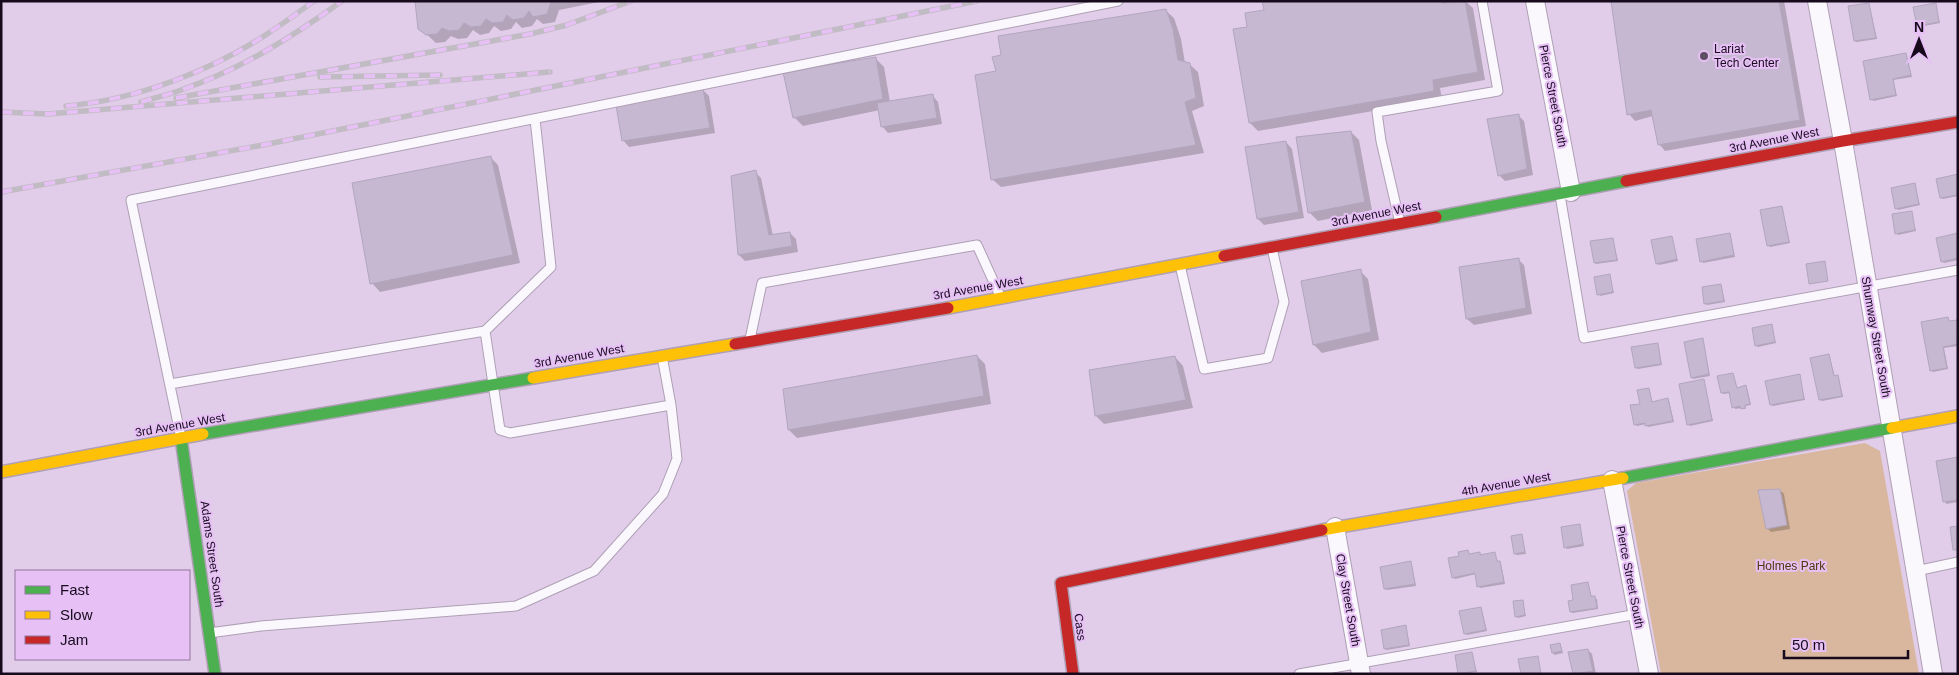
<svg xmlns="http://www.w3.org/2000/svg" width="1959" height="675" font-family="Arial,sans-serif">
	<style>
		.green { fill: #d9b79e }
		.shadow { fill: #0003 }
		.building { fill: #c5b8d0; stroke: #b2a6be }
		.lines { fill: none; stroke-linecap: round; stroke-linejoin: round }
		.lane-casing { stroke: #ae9fb5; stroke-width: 11 }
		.street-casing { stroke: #ae9fb5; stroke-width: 20 }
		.fast-casing { stroke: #ae9fb5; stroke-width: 14 }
		.slow-casing { stroke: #ae9fb5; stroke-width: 14 }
		.jam-casing { stroke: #ae9fb5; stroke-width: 14 }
		.lane { stroke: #faf8fc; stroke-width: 9 }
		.street { stroke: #faf8fc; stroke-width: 18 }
		.fast { stroke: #4caf50; stroke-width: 11 }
		.slow { stroke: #ffc107; stroke-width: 11 }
		.jam { stroke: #c62828; stroke-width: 11 }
		.rail-casing { stroke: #c1bbc3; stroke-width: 5.5 }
		.rail { stroke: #e7c0f6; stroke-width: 4; stroke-dasharray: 11; stroke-linecap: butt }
		.poi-dot { fill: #5e4e64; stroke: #e7c0f6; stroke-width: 2 }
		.labels { text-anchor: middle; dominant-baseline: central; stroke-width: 4; stroke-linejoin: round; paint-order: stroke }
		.poi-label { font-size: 12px; fill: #170a1d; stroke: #e7c0f6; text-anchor: start }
		.street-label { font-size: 12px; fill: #170a1d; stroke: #e7c0f6 }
		.park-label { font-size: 12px; fill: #50360b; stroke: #e7c0f6 }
	</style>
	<rect width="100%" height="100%" fill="#e1cde9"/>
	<path class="green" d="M1865 443 1880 451 1919 674H1661L1627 491 1636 483Z"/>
	<path class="shadow" d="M416 1H604L559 10 555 22 543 24 537 19 532 26 522 28 516 22 511 29 501 31 494 26 489 33 480 35 473 30 467 38 458 39 451 36 445 42 436 43 420 28Z
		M1263 1H1448V3L1465 1 1473 8 1485 80 1440 88 1442 99 1258 131 1250 123 1234 30 1249 28 1265 11Z
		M1612 1H1784L1806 126 1665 151 1659 144 1653 116 1635 121 1629 114Z
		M1869 4 1877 39 1857 42 1855 41Z
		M1935 4 1940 23 1919 27 1918 25Z
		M1165 10 1174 18 1181 39 1185 63 1189 64 1198 72 1204 106 1192 111 1204 153 1001 187 992 179 998 72 1003 56Z
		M1906 54 1912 77 1893 80 1897 96 1873 101 1872 99Z
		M876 59 884 67 890 102 932 95 938 102 942 124 888 133 882 126 880 110 803 126 794 117Z
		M703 90 709 96 715 133 629 147 623 140Z
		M1518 115 1524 121 1533 175 1505 181 1499 175Z
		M1351 132 1359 140 1372 210 1318 221 1309 212Z
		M1286 142 1292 149 1304 218 1264 225 1258 219Z
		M490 157 498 165 520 263 380 292 372 283Z
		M755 172 761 178 773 236 790 233 796 239 798 252 745 261 739 255Z
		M1958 175V196L1943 199 1941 198Z
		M1914 185 1920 205 1898 210 1897 208Z
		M1782 208 1790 243 1770 247 1768 245Z
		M1911 212 1916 231 1898 235 1896 233Z
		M1730 234 1735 257 1703 263 1701 261Z
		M1958 234V260L1944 263 1942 261Z
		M1671 237 1678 261 1659 265 1657 263Z
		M1613 239 1618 261 1596 264 1595 262Z
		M1518 259 1524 265 1532 314 1474 325 1467 319 1460 268Z
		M1360 271 1368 279 1379 340 1322 353 1314 345Z
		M1609 276 1614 293 1600 296 1599 294Z
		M1721 285 1725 302 1707 305 1705 303Z
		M1948 318 1950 322 1958 321V346L1944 348 1948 369 1933 372 1931 370Z
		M1771 325 1776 343 1758 347 1756 345Z
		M1702 340 1710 376 1693 379 1692 377Z
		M1658 344 1662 365 1638 369 1636 368Z
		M1829 355 1835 377 1839 378 1843 397 1822 401 1820 400Z
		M977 356 985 364 991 404 797 438 789 430Z
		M1175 357 1183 366 1193 408 1104 424 1096 416 1090 371Z
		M1733 374 1737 389 1745 387 1747 388 1751 405 1745 406 1746 409 1741 408 1735 409 1730 393 1724 394 1722 393Z
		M1799 375 1805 400 1773 406 1771 405Z
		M1703 380 1713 421 1690 426 1688 424Z
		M1648 389 1653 403 1668 400 1669 401 1674 422 1648 427 1646 424 1637 426 1635 424Z
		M1958 459V502L1946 504 1937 462Z
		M1780 490 1784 494 1790 529 1771 532 1767 528Z
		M1579 525 1584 546 1567 549 1565 547Z
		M1522 536 1526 554 1517 555 1515 554Z
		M1468 551 1470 555 1480 553 1482 556 1494 553 1497 562 1501 564 1505 584 1480 588 1476 574 1455 579 1453 577Z
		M1411 563 1416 586 1387 590 1385 589Z
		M1588 584 1592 598 1597 599 1598 609 1573 613 1571 612 1575 601Z
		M1522 601 1526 616 1518 618 1516 616Z
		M1481 608 1487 631 1467 635 1465 633Z
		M1406 627 1410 646 1387 650 1385 649Z
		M1560 644 1563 653 1554 655 1551 646Z
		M1588 650 1592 654 1596 674H1574Z
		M1471 653 1477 672 1460 674 1456 656Z"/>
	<path class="building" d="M415 1H555L551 2 547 14 533 17 529 11 524 18 513 20 507 15 503 22 492 23 486 19 481 26 471 27 464 23 459 30 449 31 442 28 437 34 426 35 418 29Z
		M1262 1H1442V3L1465 1 1478 72 1433 80 1434 91 1249 123 1233 29 1247 27 1245 13 1264 10Z
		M1611 1H1779L1800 120 1658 145 1651 110 1627 115Z
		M1869 3 1876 38 1854 41 1848 6Z
		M1936 3 1939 22 1917 26 1913 7Z
		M1166 9 1173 29 1178 60 1190 63 1196 98 1185 102 1196 145 991 180 975 75 996 71 992 57 1001 55 998 36Z
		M1906 53 1911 75 1893 79 1896 95 1870 100 1863 61Z
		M876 57 883 99 793 118 783 72Z
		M703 89 710 128 622 141 616 105Z
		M933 94 937 118 881 127 877 103Z
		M1519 114 1527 169 1498 176 1487 119Z
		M1351 131 1365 202 1308 213 1296 137Z
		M1286 141 1299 212 1257 219 1245 147Z
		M491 156 513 255 370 284 352 183Z
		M756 170 769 235 790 232 792 246 738 255 731 176Z
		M1958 174V195L1940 198 1936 179Z
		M1915 183 1919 204 1895 209 1891 188Z
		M1782 206 1789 242 1767 246 1760 210Z
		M1912 211 1915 230 1895 234 1892 214Z
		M1730 233 1734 255 1700 262 1696 239Z
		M1958 233V258L1941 262 1936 238Z
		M1672 236 1677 259 1656 264 1651 240Z
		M1613 238 1617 260 1594 263 1590 241Z
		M1519 258 1526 308 1466 319 1459 267Z
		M1825 261 1828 281 1809 284 1806 264Z
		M1361 269 1371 332 1313 345 1301 281Z
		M1610 274 1613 292 1597 295 1594 277Z
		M1721 284 1724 301 1704 304 1702 287Z
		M1948 317 1949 321 1958 320V344L1943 347 1947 368 1930 371 1921 322Z
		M1772 324 1775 342 1755 346 1752 328Z
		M1703 338 1709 374 1691 378 1684 342Z
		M1658 343 1661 364 1635 368 1631 347Z
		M1829 354 1834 376 1838 375 1842 396 1819 400 1810 358Z
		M977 355 984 396 788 430 783 389Z
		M1175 356 1186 400 1095 416 1089 370Z
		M1733 373 1737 388 1746 385 1750 404 1745 405V408L1741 409 1740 406 1732 408 1729 392 1721 393 1717 376Z
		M1800 374 1804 399 1770 405 1765 381Z
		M1704 379 1712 420 1687 425 1679 384Z
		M1649 388 1652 402 1668 398 1673 421 1645 426V423L1634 425 1630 405 1640 404 1637 390Z
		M1958 457V500L1943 502 1936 461Z
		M1780 489 1787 525 1766 529 1758 490Z
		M1580 524 1583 544 1564 548 1561 527Z
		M1958 526V550H1953L1950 527Z
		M1522 534 1525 552 1514 554 1511 536Z
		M1468 550 1469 554 1480 552V555L1495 552 1497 561H1500L1504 582 1477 587 1475 573 1452 578 1448 558 1459 556 1458 552Z
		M1411 561 1415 584 1384 589 1380 567Z
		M1588 582 1591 596H1595L1597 608 1570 612 1568 601 1573 600 1571 585Z
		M1523 600 1525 615 1515 617 1513 601Z
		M1481 607 1486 630 1464 634 1459 611Z
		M1406 625 1409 645 1384 649 1381 630Z
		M1560 643 1562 651 1552 653 1550 645Z
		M1588 649 1593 671 1573 674 1568 652Z
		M1472 652 1476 671 1458 674 1455 655Z
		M1538 656 1541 674H1521L1518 659Z"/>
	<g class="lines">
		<g class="lane-casing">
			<path id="lane" d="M1560 195 1584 338 1958 270
				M1400 223 1381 141 1377 112 1498 91 1482 1
				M1180 265 1204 369 1268 358 1284 302 1272 248
				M485 331 551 267 535 119
				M750 339 762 283 977 245 1001 298
				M170 384 485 331 500 430 510 433 671 405 662 356
				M181 438 131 200 1118 1
				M1916 571 1958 562
				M209 633 261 626 516 606 594 571 663 494 677 459 671 405
				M1299 674 1638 614"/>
		</g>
		<g class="street-casing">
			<path id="street" d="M1535 1 1571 192
				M1817 1 1843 141 1933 674
				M1612 480 1649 674
				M1335 527 1361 674"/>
		</g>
		<g class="fast-casing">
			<path id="fast" d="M1436 217 1626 181
				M203 434 533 378
				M181 438 215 674
				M1623 478 1892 428"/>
		</g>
		<g class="slow-casing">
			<path id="slow" d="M948 308 1224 256
				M533 378 735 344
				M1892 428 1958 416
				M1 472 203 434
				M1322 530 1623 478"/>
		</g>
		<g class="jam-casing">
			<path id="jam" d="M1626 181 1843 141 1958 122
				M1224 256 1436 217
				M735 344 948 308
				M1073 674 1061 583 1322 530"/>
		</g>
		<use href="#lane" class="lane"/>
		<use href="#street" class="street"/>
		<use href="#fast" class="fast"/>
		<use href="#slow" class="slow"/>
		<use href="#jam" class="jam"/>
		<g class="rail-casing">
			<path id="rail" d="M320 77 440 75
				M176 98 530 34 567 25 631 1
				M141 102C154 98 168 95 181 90 240 70 292 37 342 1
				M66 106C136 100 215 70 273 30 287 21 300 11 314 1
				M1 112 48 114 550 72
				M1 192 263 145 977 1"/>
		</g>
		<use href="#rail" class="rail"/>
	</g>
	<circle class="poi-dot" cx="1704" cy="56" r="5"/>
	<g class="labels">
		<g class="poi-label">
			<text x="1714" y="49">Lariat<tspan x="1714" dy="14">Tech Center</tspan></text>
		</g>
		<g class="street-label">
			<text transform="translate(1553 96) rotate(79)">Pierce Street South</text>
			<text transform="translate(1774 140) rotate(-11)">3rd Avenue West</text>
			<text transform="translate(1376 214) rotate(-11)">3rd Avenue West</text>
			<text transform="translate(978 288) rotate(-10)">3rd Avenue West</text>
			<text transform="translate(1876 337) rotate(80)">Shumway Street South</text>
			<text transform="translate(579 356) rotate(-10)">3rd Avenue West</text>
			<text transform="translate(180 425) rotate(-10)">3rd Avenue West</text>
			<text transform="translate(1506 484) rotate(-10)">4th Avenue West</text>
			<text transform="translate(212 554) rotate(82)">Adams Street South</text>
			<text transform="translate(1630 577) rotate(79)">Pierce Street South</text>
			<text transform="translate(1348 600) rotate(80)">Clay Street South</text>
			<text transform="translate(1080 627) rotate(82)">Cass</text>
		</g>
		<g class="park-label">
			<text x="1791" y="566">Holmes Park</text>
		</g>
	</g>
	<rect width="1959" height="675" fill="none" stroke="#170a1d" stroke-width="5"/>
	<rect x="15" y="570" width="175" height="90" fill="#e7c0f6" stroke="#94779f"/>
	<rect x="25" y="586" width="25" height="8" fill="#4caf50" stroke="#94779f"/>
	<text x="60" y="595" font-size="15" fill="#170a1d">Fast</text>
	<rect x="25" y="611" width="25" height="8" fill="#ffc107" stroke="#94779f"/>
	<text x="60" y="620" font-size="15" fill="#170a1d">Slow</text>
	<rect x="25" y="636" width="25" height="8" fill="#c62828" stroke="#94779f"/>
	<text x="60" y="645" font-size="15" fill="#170a1d">Jam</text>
	<g transform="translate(1919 40)" stroke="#e7c0f6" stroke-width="4" paint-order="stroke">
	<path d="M0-4L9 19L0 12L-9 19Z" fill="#170a1d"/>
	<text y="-8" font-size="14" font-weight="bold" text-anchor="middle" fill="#170a1d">N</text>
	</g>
	<path d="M1784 650v8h124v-8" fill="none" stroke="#170a1d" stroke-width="2.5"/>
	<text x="1792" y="650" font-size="15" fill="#170a1d" stroke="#e7c0f6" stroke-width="4" paint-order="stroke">50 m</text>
</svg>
